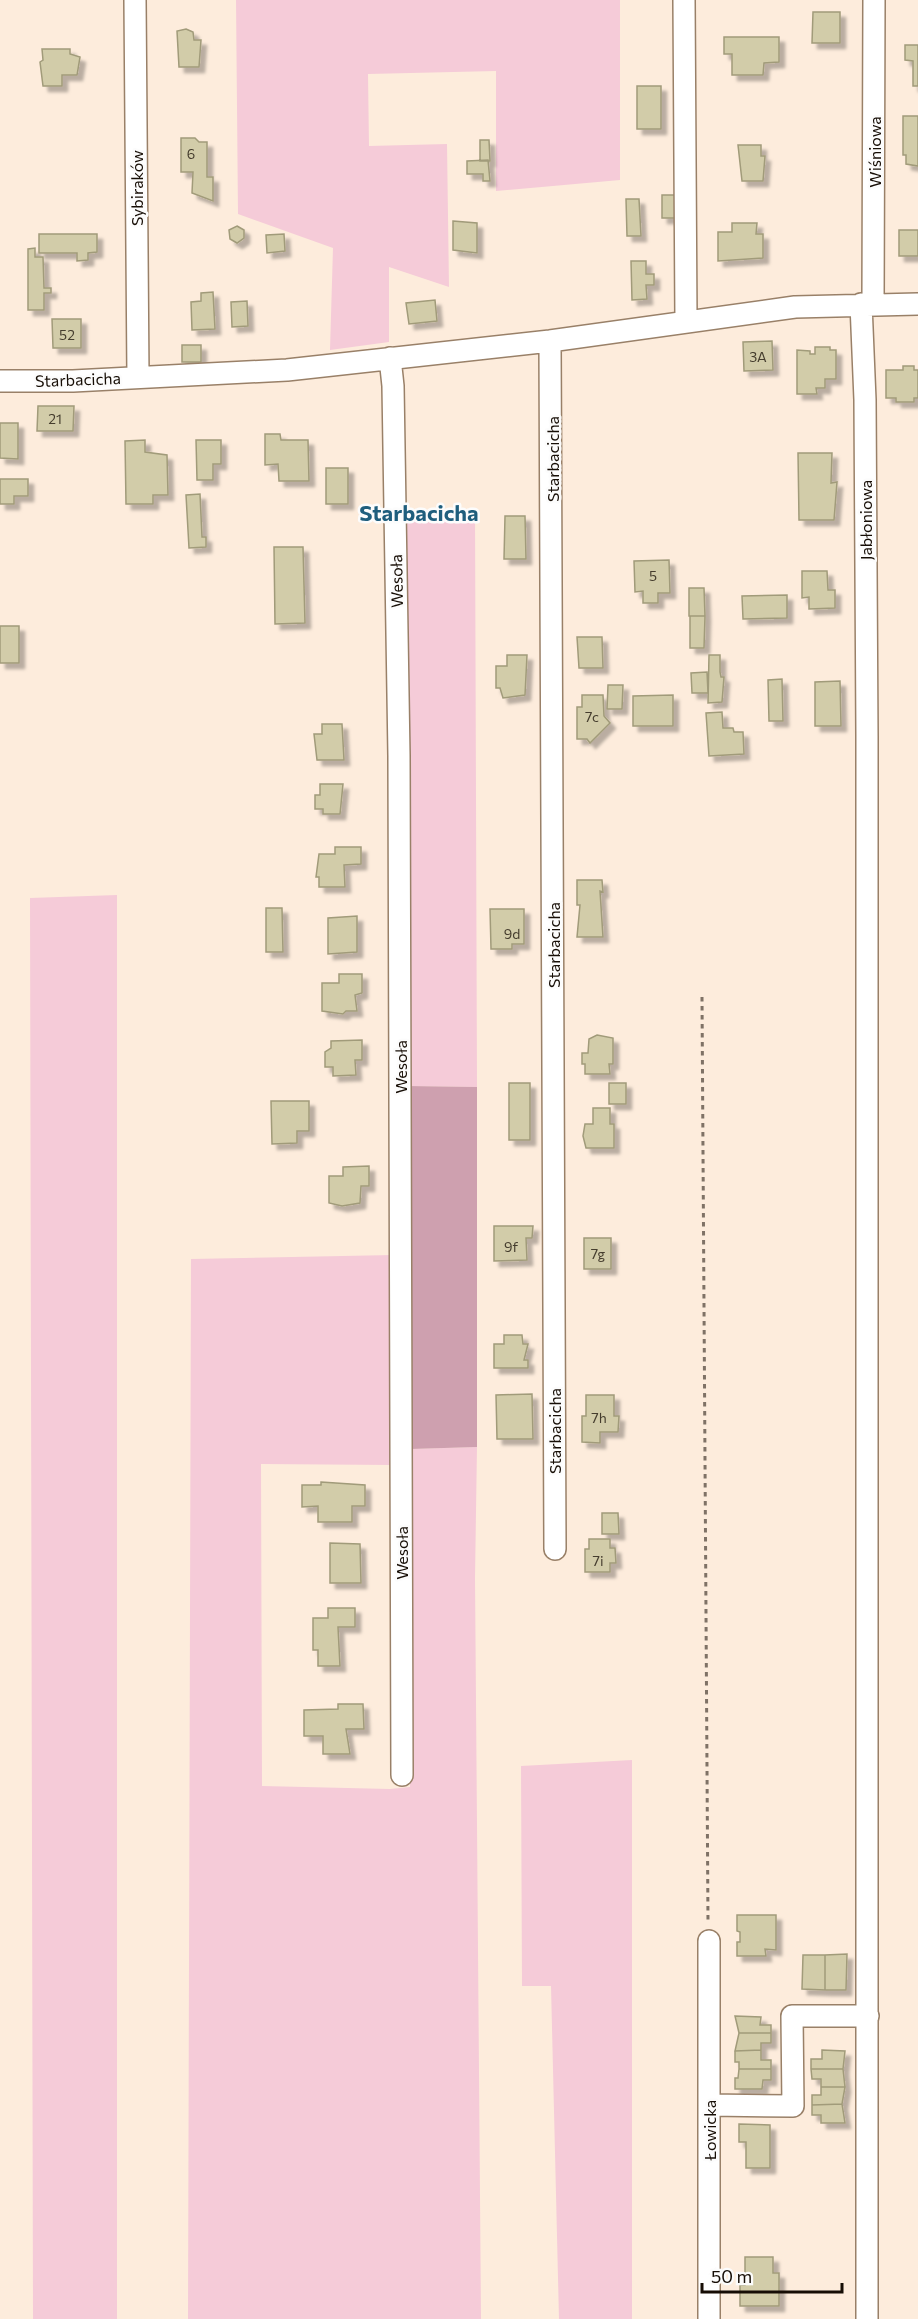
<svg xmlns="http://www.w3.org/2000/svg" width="918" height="2319" font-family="Commissioner,sans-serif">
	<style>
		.green { fill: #f5cbd8 }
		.forest { fill: #cea0af }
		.building { fill: #d2cca9; stroke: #a19b7a; stroke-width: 1.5; filter: url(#shadow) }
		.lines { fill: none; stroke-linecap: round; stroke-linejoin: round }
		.minor-casing { stroke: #998068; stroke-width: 24 }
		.path { stroke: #7f7266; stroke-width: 3; stroke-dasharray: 4.5 4.5; stroke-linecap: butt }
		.minor { stroke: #fff; stroke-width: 21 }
		.labels { text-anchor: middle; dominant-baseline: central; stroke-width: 5; stroke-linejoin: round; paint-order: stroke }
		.number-label { font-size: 14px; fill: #453d2e }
		.street-label { font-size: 16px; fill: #160d05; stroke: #fcfcfc }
		.district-label { font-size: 22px; font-weight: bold; fill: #1f5e7d; stroke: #fcfcfc }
	</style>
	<defs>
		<filter id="shadow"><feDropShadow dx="5.5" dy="5.5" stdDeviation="1.5" flood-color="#0004"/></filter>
	</defs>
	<rect width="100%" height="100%" fill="#fdecdc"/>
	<path class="green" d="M236 0H620V180L496 191V71L368 74 369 146 447 144 449 287 389 267V342L330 350 333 248 238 214Z
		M475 511 477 1087 408 1086 407 513Z
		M117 895V2319H33L30 898Z
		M393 1255 394 1465 261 1464 262 1786 390 1789 410 1787 411 1449 477 1447 475 1578 481 2319H188L191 1259Z
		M632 1760V2319H559L551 1986H522L521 1766Z"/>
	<path class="forest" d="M408 1086 477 1087V1447L411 1449Z"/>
	<path class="building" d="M813 12H840V43H812Z
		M186 29 193 32 194 40H201L199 67H179L177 31Z
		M724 37H779V62L764 63 763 75H732V54H724Z
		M905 45H918V86H913V61L905 60Z
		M42 49H70V54L80 57 77 75H62V86H43L40 62 43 60Z
		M637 86H661V129H637Z
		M903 116H918V166L906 164V155H903Z
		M181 138H195L199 142H207V177H213V201L192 193 193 172H181Z
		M480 140H489L490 161H480Z
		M738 145H761V156H765L763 181H742Z
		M488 160 490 181H483V174H467V161Z
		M662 195H679V218H662Z
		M626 199H639L641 236H627Z
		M453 221 477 223V253L453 250Z
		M732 223H757L756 234H763V258L718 261V232H732Z
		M237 226 244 230V238L237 243 230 239 229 230Z
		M899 230H918V256H899Z
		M39 234H97V252L88 253V260L77 261V253H39Z
		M284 234 285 251 267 253 266 235Z
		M35 248V257H43L44 288H51V293H44V310H28V249Z
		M631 261H646V274H654V285H646L647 299 632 300Z
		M213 292 215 329 192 330 191 302 201 301V293Z
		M435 300 437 321 409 324 406 303Z
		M247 301 248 326 232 327 231 302Z
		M52 319H81V348H53Z
		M772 341 773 370 744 371 743 342Z
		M182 345H201V362H182Z
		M815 347H830V350H836V379H825V388H816L817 394H797V350L810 351V354H815Z
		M903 366H914V370H918V398H914V402H896V398H886V370H903Z
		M38 406H74L73 431H37Z
		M0 423H18V459L0 458Z
		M265 434H280L281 440H308L309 481H279L278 464 265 465Z
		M145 440V452L167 455 168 495H153V504H126L125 441Z
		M196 440H221V464H213V480H197Z
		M798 453H832L831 483 837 482 834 520H799Z
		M326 468H348V504H326Z
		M0 479H28V496H14V504H0Z
		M200 494 202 537H206V547L189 548 186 495Z
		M505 516H525L526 559H504Z
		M274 547H303L305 623 275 624Z
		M669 560 670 593H658V603H643V591L635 592 634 561Z
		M802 571H827L828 590H835V608L809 609V597L802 598Z
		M689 588H704L705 616H689Z
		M787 595V618L743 619 742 596Z
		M690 616H705L704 648H690Z
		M0 626H19V663H0Z
		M577 637H602L603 668H579Z
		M507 655H527L525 695 503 698 500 688H496V666H507Z
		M709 655H720V672L721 677H724L722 702 708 703Z
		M707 672 708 693H692L691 673Z
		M782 679 783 721H769L768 680Z
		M840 681 841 726H815V682Z
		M608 685H623L622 709H607Z
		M582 695H603L604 716 610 723 590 743 587 739H577V707H582Z
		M673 695V726H633V696Z
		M722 712 723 728H733L734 732H743L744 754 709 756 706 713Z
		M322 724H342L344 760H317L314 734H322Z
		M320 784H343L340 814H323V809H315V795H320Z
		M335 847H361V864L344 865 345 887H319V877H316L319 854H335Z
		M577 880H602L603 892 600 891 603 937H577L580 905H577Z
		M266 908H282L283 952H266Z
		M490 909H524V944H512V949H491Z
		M357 916V952L328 954V918Z
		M339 974H362V993L355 995 357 1011H346L343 1014 322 1011V983H339Z
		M597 1035 613 1038V1064H609L610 1074H585V1064H582V1053H588L589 1039Z
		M362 1040V1060H355L356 1075 333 1076V1067H325V1052L331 1048V1041Z
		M509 1083H530V1140H509Z
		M609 1083H626V1104H609Z
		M271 1101H309V1131H297V1143L272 1144Z
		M593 1108H610V1124H614V1148H586L583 1136 585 1124H593Z
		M369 1166V1186H361L360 1203 342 1206 329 1203V1176H343V1167Z
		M494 1226H533L532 1238H526L527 1260 494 1261Z
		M584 1238H611V1269H584Z
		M504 1335H522L523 1344H528L524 1360H528V1368H494V1344H504Z
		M532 1394 533 1439H497L496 1395Z
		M586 1395H614V1416H619L618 1432H600V1443L582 1442V1416H586Z
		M321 1482 365 1485V1506H352V1522H318V1506L302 1507V1485H321Z
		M602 1513H618L619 1534H602Z
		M589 1539H610V1548H615L616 1563H610V1572H585V1549H589Z
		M330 1543 360 1544 361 1583H330Z
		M328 1608H355V1627H338L340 1666H318V1650H313V1618H328Z
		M338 1704H363L364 1729H346L350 1754H323V1736H304V1710L338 1709Z
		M737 1915H776V1950L765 1949 766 1956H737V1942H740V1932L737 1931Z
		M847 1954 846 1990H825V1955Z
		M803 1955H825V1990L802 1989Z
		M735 2016 761 2017 760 2025H771V2033H739Z
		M739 2033H771V2043H761V2050L735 2051Z
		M761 2050V2060H771V2069H739V2062H735V2051Z
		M822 2050 845 2051 843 2069H811V2059H822Z
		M739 2069H771V2080H763L762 2089H735V2078H738Z
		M811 2069H843L845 2087H821V2079H812Z
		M821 2087H845L842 2104 812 2105V2095H821Z
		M842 2104 845 2123H821V2115H812V2105Z
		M739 2124 770 2125V2168H746V2142H739Z
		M745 2257H773V2273H779V2306H740V2285H745Z"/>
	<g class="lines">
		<g class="minor-casing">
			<path id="minor" d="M135 0 138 377
				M684 0 686 321
				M861 304 865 400 867 736V2319
				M873 304 874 0
				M550 341 555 1549
				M390 358 393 386 399 756 402 1775
				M0 381H73L287 370 550 341 795 307 918 304
				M709 1941V2319
				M709 2105 793 2106 792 2016H868"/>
		</g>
		<path class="path" d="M702 997 708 1922"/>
		<use href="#minor" class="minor"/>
	</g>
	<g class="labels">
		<g class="number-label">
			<text x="191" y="153">6</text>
			<text x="67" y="334">52</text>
			<text x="758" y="356">3A</text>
			<text x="55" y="418">21</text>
			<text x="653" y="575">5</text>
			<text x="592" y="716">7c</text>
			<text x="512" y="933">9d</text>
			<text x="511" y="1246">9f</text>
			<text x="598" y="1253">7g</text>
			<text x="599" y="1417">7h</text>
			<text x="598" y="1560">7i</text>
		</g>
		<g class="street-label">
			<text transform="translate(874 152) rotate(-90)">Wiśniowa</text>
			<text transform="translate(136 188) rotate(-90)">Sybiraków</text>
			<text transform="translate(78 379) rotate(-2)">Starbacicha</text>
			<text transform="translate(552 459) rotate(-90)">Starbacicha</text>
			<text transform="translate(865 520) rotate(-90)">Jabłoniowa</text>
			<text transform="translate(396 581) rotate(-91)">Wesoła</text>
			<text transform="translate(553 945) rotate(-90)">Starbacicha</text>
			<text transform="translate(400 1067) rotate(-90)">Wesoła</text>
			<text transform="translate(554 1431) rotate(-90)">Starbacicha</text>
			<text transform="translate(401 1553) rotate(-90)">Wesoła</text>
			<text transform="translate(709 2130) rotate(-90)">Łowicka</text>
		</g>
		<g class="district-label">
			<text x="419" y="512">Starbacicha</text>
		</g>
	</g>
	<path d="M702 2283v9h140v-9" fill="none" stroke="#160d05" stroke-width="3"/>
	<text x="711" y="2283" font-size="18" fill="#160d05" stroke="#fcfcfc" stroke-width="4.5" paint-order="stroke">50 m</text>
</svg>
